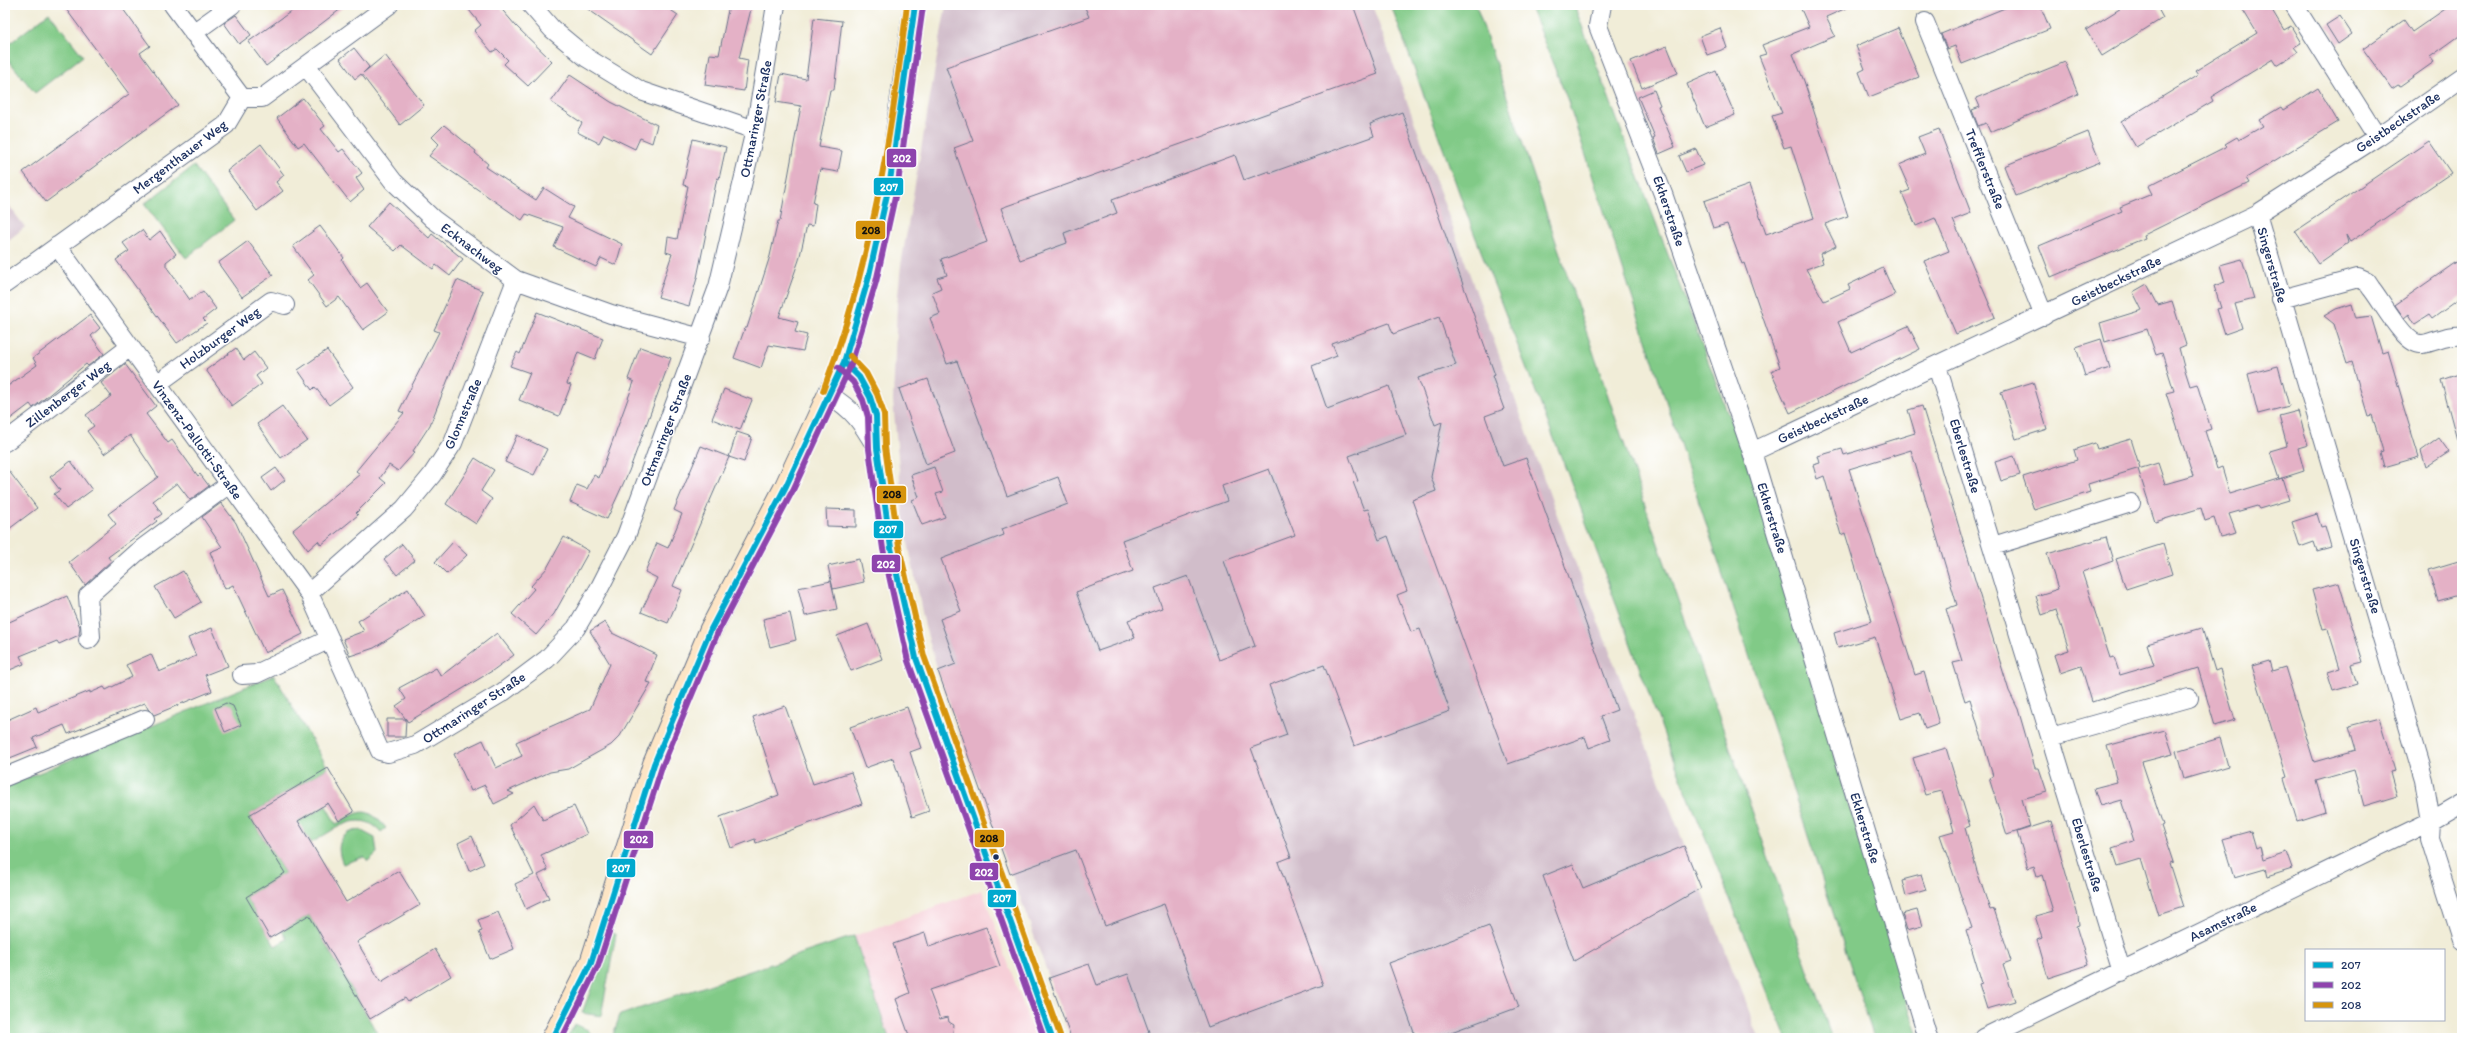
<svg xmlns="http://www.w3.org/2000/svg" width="2467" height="1043" font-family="Itim,sans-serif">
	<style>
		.built { fill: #f6cfd8 }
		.industrial { fill: #d1bdca }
		.green { fill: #81ca87; stroke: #4e7c72 }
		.building { fill: #e4b1c6; fill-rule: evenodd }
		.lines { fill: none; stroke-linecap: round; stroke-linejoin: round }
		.minor-casing { stroke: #667289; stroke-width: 20 }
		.secondary-casing { stroke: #667289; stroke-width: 24 }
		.minor { stroke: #fff; stroke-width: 18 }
		.secondary { stroke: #fde5c5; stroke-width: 22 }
		.bus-1-casing { stroke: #fff; stroke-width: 9 }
		.bus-2-casing { stroke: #fff; stroke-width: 9 }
		.bus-3-casing { stroke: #fff; stroke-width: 9 }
		.bus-1 { stroke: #00a9ce; stroke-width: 6 }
		.bus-2 { stroke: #8e44ad; stroke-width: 6 }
		.bus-3 { stroke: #d6940e; stroke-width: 6 }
		.bus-dot { fill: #1b2f5e; stroke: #fff; stroke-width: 1.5 }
		.labels { text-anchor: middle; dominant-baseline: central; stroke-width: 3; stroke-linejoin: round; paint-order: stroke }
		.street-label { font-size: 14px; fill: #1b2f5e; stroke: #fff }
		.line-badge { stroke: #fff; stroke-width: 1.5 }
		.badge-label { font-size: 11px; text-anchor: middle; font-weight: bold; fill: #fff }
		.pale-badge-label { font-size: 11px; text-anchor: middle; font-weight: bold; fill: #111 }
	</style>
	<rect width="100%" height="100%" fill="#fff"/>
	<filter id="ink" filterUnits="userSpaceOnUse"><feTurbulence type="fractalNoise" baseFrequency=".025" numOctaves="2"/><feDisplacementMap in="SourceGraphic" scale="8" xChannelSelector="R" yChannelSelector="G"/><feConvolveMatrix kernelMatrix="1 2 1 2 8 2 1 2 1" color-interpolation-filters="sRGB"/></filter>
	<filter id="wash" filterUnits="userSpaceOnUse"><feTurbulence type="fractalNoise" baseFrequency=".012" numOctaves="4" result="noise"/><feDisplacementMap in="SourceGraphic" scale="16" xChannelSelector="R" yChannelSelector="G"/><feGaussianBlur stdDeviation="0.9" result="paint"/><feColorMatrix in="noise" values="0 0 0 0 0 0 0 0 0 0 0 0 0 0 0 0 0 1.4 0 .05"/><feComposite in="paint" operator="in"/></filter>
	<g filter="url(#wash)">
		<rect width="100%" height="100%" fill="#f1edd8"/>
		<path class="built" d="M982 890 1035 1038H889L854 936Z"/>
		<path class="industrial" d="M946 5H1372L1560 523 1759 1038H1071L938 671 925 627 904 523 893 401 897 304 901 265Z
			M5 200 25 227 5 243Z"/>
		<path class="green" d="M1391 5H1476L1655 535 1832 1038H1786L1669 748 1574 490 1472 228Z
			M1529 5H1574L1754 483 1918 1038H1874L1568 101Z
			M49 13 83 56 35 93 5 56V47Z
			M194 166 234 220 186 258 144 204Z
			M274 675 328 768 249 815 285 873 246 897 275 946 287 939 282 931 309 915 380 1038H5V787Z
			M326 806 336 824C360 811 366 804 386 828L381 832C359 807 333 831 311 843L298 822Z
			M360 830 375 838 377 853 368 861 364 857 343 864C335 847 339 832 360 830Z
			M612 933 616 935 601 1016 582 1013Z
			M854 936 889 1038H612L620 1015Z
			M575 1024 588 1030 593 1038H567Z"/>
		<g id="blocks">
			<path class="building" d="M63 5H120L150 46 140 53 178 105 46 202 23 172 129 94Z
				M300 5H346L266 66 248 42Z
				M465 5H498L516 26 552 61 528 86 504 64 508 60 497 49 492 52 474 31 481 25Z
				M582 5H663L678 15 652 54Z
				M729 5H752L739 58 748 60 744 91 705 85 710 54 719 55Z
				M1084 5H1353L1378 74 1001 208 1020 260 1067 243 1064 233 1117 213 1112 200 1235 155 1244 180 1269 171 1270 173 1374 136 1370 124 1402 112 1495 375 1492 376 1504 409 1485 416 1503 466 1526 458 1617 710 1601 716 1610 740 1589 748 1585 737 1508 764 1412 500 1436 491 1431 477 1442 422 1435 425 1418 378 1456 365 1439 317 1393 334 1389 323 1332 344 1337 356 1312 366 1327 409 1389 386 1406 435 1349 456 1358 481 1353 482 1364 510 1368 509 1379 540 1388 536 1407 591 1397 595 1411 632 1420 629 1450 711 1354 746 1324 665 1269 685 1287 735 1251 748 1291 857 1278 862 1323 985 1208 1027 1164 904 1105 926 1076 850 1010 874 938 671 956 664 940 619 961 611 941 559 1004 535 1002 529 1068 504 1058 477 1007 496 957 361 947 364 930 318 940 314 932 292 941 288 937 278 947 275 941 259 987 242 954 148 973 141 946 67 1089 17ZM1269 469 1295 535 1224 561 1255 646 1219 660 1188 576 1155 588 1162 608 1128 620 1135 638 1098 651 1076 592 1133 571 1122 540 1227 501 1222 486Z
				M1810 5H1853L1826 17 1835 36 1793 54 1804 81 1848 216 1825 224 1836 246 1820 254 1823 263 1806 269 1824 301 1850 289 1848 285 1883 268 1895 295 1838 322 1851 352 1908 326 1920 349 1790 413 1771 371 1780 367 1744 263 1742 264 1727 224 1713 228 1704 201 1749 185 1766 234 1814 218 1791 146 1784 148 1772 116 1782 113 1759 56 1766 54 1762 45 1809 27 1801 9Z
				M2012 5H2040L2050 29 1962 64 1955 46 1947 49 1941 34Z
				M2126 5H2156L2163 18 2102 56 2086 30Z
				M2240 5H2269L2284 30 2291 26 2301 43 2294 47 2298 52 2277 65 2273 59 2211 97 2213 101 2136 147 2121 122 2198 75 2195 71 2257 33Z
				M2451 5H2462V34L2430 57 2434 62 2400 86 2398 85 2392 89 2363 49 2404 20 2412 32Z
				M236 15 251 35 239 44 224 23Z
				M2340 16 2352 34 2338 44 2326 25Z
				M814 18 842 21 834 90H830L819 147 842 151 838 172 820 169 813 203 816 204 813 226 807 225 799 260 779 317 798 322 795 332 807 335 803 351 769 345 761 368 734 358 745 328H747L770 256 778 221H780L801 106 776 102 781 74 806 79Z
				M1720 28 1727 48 1707 55 1700 36Z
				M1898 28 1919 77 1869 97 1859 72 1865 69 1856 46Z
				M1667 46 1678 73 1642 88 1631 61Z
				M354 48 369 67 363 73 385 55 424 105 400 125 361 74 355 79 340 59Z
				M2065 62 2078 94 1990 132 1986 123 1978 126 1972 110 1980 107 1976 98Z
				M1716 71 1735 115 1705 127 1687 84Z
				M570 75 611 102 657 125 652 143 640 138 635 149 604 134 599 143 577 132 582 123 551 102Z
				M2318 88 2338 122 2246 178 2249 183 2144 235 2145 238 2051 277 2039 246 2122 211 2120 207 2152 194 2148 186 2227 146 2225 144 2237 137 2239 140 2263 126 2259 120 2281 107 2283 110Z
				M1654 90 1660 105 1658 106 1675 147 1659 154 1653 138 1655 137 1638 97Z
				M303 98 325 126 321 129 339 152 343 149 362 173 356 178 364 190 350 202 304 143 298 147 277 118Z
				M444 125 476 151 475 153 488 164 486 167 536 200 544 188 574 207 568 218 622 244 616 265 601 258 596 267 554 247 563 227 526 214 522 220 429 156 439 144 432 137Z
				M1939 129 1971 213 1953 220 1995 317 1956 334 1924 261 1949 251 1935 218 1916 226 1902 193 1910 190 1899 165 1925 154 1918 137Z
				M2088 132 2100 162 2016 196 2004 166Z
				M693 139 726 147 719 179 717 178 697 278 689 306 658 297 672 254 666 252 668 237 677 239 688 186 683 185Z
				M2429 141 2451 173 2350 242 2346 235 2348 243 2318 264 2295 231Z
				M261 144 284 175 276 182 283 191 257 211 227 171Z
				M1696 149 1703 165 1686 172 1679 156Z
				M389 202 429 238 432 234 463 259 450 276 436 265 433 269 401 245 395 251 367 227Z
				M320 226 344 258 342 260 360 288 367 283 388 312 363 330 339 297 327 306 308 280 314 275 293 246Z
				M142 230 149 240 160 231 176 254 166 262V266L190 300 203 291 216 309 203 319 207 323 177 343 116 260 129 251 123 243Z
				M248 241 273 275 242 297 218 263Z
				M2462 258V297L2432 319 2429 315 2415 324 2409 314 2404 318 2395 305Z
				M2242 259 2254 299 2235 304 2242 328 2225 334 2217 309 2221 308 2214 286 2225 282 2220 265Z
				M457 280 483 291 430 425 413 451 415 452 398 471 389 465 380 478 386 483 356 513 358 515 321 545 318 541 308 550 293 530 360 474 356 471 404 413 399 411 439 332 434 330Z
				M2147 284 2158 305 2172 301 2186 345 2179 348 2184 367 2190 386 2197 384 2211 429 2205 431 2217 469 2222 467 2230 494 2282 478 2289 500 2259 509 2257 506 2229 514 2236 533 2220 537 2214 518 2205 521 2201 508 2155 522 2138 469 2158 463 2165 484 2193 476 2166 393 2174 391 2162 353 2156 355 2147 329 2105 342 2100 323 2142 310 2133 292Z
				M2352 304 2356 318 2371 316 2382 353 2388 351 2403 402H2402L2419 457 2384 467 2380 452 2383 451 2372 415 2368 416 2352 362 2347 364 2334 324 2324 316 2336 309Z
				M537 312 603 338 595 359 578 352 567 384 571 385 559 416 519 400 530 373 510 366 517 352 520 354Z
				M90 315 100 328 91 336 104 354 88 366 86 364 33 408 30 404 5 423V388L37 365 33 358Z
				M2101 339 2110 368 2085 376 2076 347Z
				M640 347 671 358 629 471 607 519 570 502 577 485 587 489 594 475 599 478 634 382 628 379Z
				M236 348 244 360 254 352 266 368 256 376 262 384 232 406 206 370Z
				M327 350 353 387 329 405 315 387 312 390 298 370Z
				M125 364 156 406 146 414 168 443 172 440 198 476 200 474 209 486 190 500 177 483 153 501 162 514 155 519 157 521 108 557 111 561 85 585 69 562 116 524 108 514 158 477 130 435 104 454 87 431 94 426 86 415 111 396 101 383Z
				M2278 366 2289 406 2258 414 2248 374Z
				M2462 373V440H2457L2441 380Z
				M928 379 955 453 926 464 899 389Z
				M2033 382 2047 429 2016 439 2001 392Z
				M724 389 752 400 740 430 712 419Z
				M282 406 307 440 281 458 257 424Z
				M1922 406 2009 691 2018 709 2035 768H2039L2047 792 2022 799 2030 827 2007 835 1989 778 1993 776 1970 699 1965 701 1953 663 1962 661 1946 609 1957 605 1911 450 1849 469 1915 675 1924 672 1939 724 1925 729 1920 713 1901 719 1875 637 1838 648 1834 633 1872 621 1845 533 1841 535 1824 476 1817 479 1813 465 1820 463 1818 456 1842 449 1844 455 1915 433 1908 410Z
				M2298 411 2308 445 2298 448 2304 471 2279 479 2270 451 2287 446 2279 416Z
				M737 432 752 437 744 462 729 457Z
				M517 435 547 449 534 475 505 462Z
				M2439 438 2449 452 2426 467 2421 451Z
				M2131 439 2140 468 2088 484 2090 492 2034 510 2023 477 2077 460 2074 450 2095 443 2097 449Z
				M701 446 729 457 673 586 682 590 668 623 641 612 657 578 645 572 657 543 668 548 682 514 674 510Z
				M2014 456 2020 475 2001 481 1995 462Z
				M475 458 494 470 481 491 492 499 476 524 446 504Z
				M71 461 92 490 66 509 54 494 60 490 50 477Z
				M5 466 37 508 5 532Z
				M934 467 943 492 936 494 945 517 922 525 912 500 919 497 911 475Z
				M276 468 285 480 271 491 262 478Z
				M221 503 236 523 269 596 282 590 303 634 265 653 233 585 225 589 210 552 222 547 202 517Z
				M826 509 856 510V527L827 526Z
				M2317 514 2321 527 2325 526 2331 547 2317 551 2314 542 2300 547 2292 522Z
				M564 537 589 551 554 614 536 635 512 614 534 589 531 586 547 568Z
				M2106 537 2113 561 2082 572 2110 658 2114 657 2120 675 2154 665 2147 644 2202 628 2215 671 2220 669 2235 720 2215 726 2198 668 2092 702 2081 666 2060 673 2054 655 2069 650 2056 610 2042 615 2036 596 2058 589 2047 554Z
				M453 542 467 555 447 574 435 562Z
				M402 544 415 560 397 575 384 559Z
				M2163 544 2172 574 2126 589 2116 559Z
				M859 559 864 582 833 589 828 566Z
				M2462 560V594L2438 601 2428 570Z
				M183 571 201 602 174 618 155 587Z
				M831 581 837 609 805 616 798 588Z
				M2339 583 2363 662 2351 665 2357 684 2333 691 2327 672 2340 668 2328 629 2323 630 2312 590Z
				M408 589 425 616 374 648 350 656 343 639 364 631 358 621Z
				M67 596 80 627 79 635 59 644 57 641 20 656 24 664 5 672V620L7 623Z
				M790 613 796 640 770 647 763 619Z
				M605 622 612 633 657 655 646 682 651 683 620 736 611 745 568 769 550 772 508 791 514 794 494 804 485 785 471 791 454 754 483 740 496 768 522 756 516 742 590 709 610 664 590 631Z
				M868 624 882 659 851 671 837 636Z
				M212 628 228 666 205 675 212 691 154 715 148 709 145 703 68 734 64 725 33 738 37 747 5 760V721L36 707 38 712 90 691V693L104 687 106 690 132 677 126 665 151 654 159 672 196 656 188 638Z
				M497 633 514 655 492 671 408 722 396 706 406 699 399 688 436 668 441 676Z
				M2269 661 2272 671 2285 667 2314 762 2356 750 2349 726 2379 718 2395 771 2390 772 2397 796 2364 806 2354 770 2316 781 2325 812 2297 821 2284 778 2287 777 2252 666Z
				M226 703 233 706 241 725 225 732 215 708Z
				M785 706 813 784 851 772 862 804 756 843 755 839 731 848 720 817 779 795 753 717Z
				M907 707 921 748 910 752 929 811 912 817 893 758 865 768 850 727Z
				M387 719H406L405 737H387Z
				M2165 730 2173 754 2142 762 2163 825 2161 826 2173 862 2169 863 2183 907 2158 915 2141 859 2118 866 2112 848 2134 841 2121 800 2100 806 2094 788 2117 782 2107 746Z
				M2220 738 2228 766 2184 779 2176 751Z
				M1946 748 1970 826 1965 828 1977 871 1990 910 1994 909 2011 961 2003 964 2015 1001 1987 1009 1979 984 1982 983 1966 930 1972 928 1940 835 1954 831 1942 791 1925 795 1913 758Z
				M328 768 354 812 339 821 328 803 298 821 346 902 399 871 420 905 357 942 381 982 435 949 451 976 408 1002 405 998 370 1019 309 915 270 938 246 897 285 873 249 815Z
				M534 804 543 820 574 806 587 834 541 855 548 870 538 875 549 898 526 909 515 884 534 875 510 825Z
				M2051 821 2078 916 2079 925 2076 926 2088 965 2048 978 2037 939 2042 937 2035 916 2053 911 2042 875 2037 877 2034 866 2028 868 2017 832Z
				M2251 831 2256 848 2260 846 2263 860 2286 852 2292 869 2267 877 2265 869 2234 878 2222 839Z
				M472 836 484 864 469 871 458 843Z
				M1684 846 1701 888 1574 961 1543 876 1573 864 1583 888Z
				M1921 875 1926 890 1906 896 1902 880Z
				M1917 910 1922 926 1907 930 1902 914Z
				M498 912 514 949 490 959 479 932 482 931 478 920Z
				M1489 926 1519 1007 1435 1038H1416L1389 963Z
				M986 927 1000 966 929 990 940 1019 948 1017 949 1022 954 1025 952 1038H910L896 999 910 993 893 944 925 933 929 947Z
				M1089 964 1097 985 1128 974 1149 1032 1145 1034 1146 1038H1071L1049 978Z"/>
		</g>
	</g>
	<g filter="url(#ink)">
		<use href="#blocks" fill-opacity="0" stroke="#667289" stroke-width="1"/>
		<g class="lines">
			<g class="minor-casing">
				<path id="minor" d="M173 5 242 98
					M531 5 552 29 587 58 641 91 755 130
					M1602 5 1598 26 1663 194 1752 452 1928 1038
					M2294 5 2377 137
					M1925 22 2044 316
					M193 33 232 5
					M306 66 393 181 433 219 516 280 611 314 701 338
					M2257 214 2424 780 2431 821 2430 839 2462 940
					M57 246 309 593 380 751 388 753 415 745 503 692 547 659 576 628 600 587 626 536 718 287 755 130 776 5
					M5 284 226 125 242 98H262L389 5
					M2281 299 2358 278 2367 282 2371 288C2382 301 2405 346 2422 344 2436 342 2448 334 2462 336
					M844 362 859 377 870 397 876 416 877 448 891 548 916 658 1052 1038
					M1937 366 2122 972
					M157 384 271 301 285 305
					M829 395C854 410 862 423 876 447
					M5 442 130 347
					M1752 452 2257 214 2377 137 2462 78
					M1993 546 2131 503
					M309 593 404 509 432 475 453 443 516 280
					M88 640 91 637 88 596 136 553 229 484
					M242 675 256 674 330 639
					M2051 737 2189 698
					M5 777 145 719
					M1983 1038 2431 821 2462 803"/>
			</g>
			<g class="secondary-casing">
				<path id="secondary" d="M553 1038 591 963 654 764 711 629 786 486 844 362 868 280 890 181 915 5"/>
			</g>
			<use href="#minor" class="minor"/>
			<use href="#secondary" class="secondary"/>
			<g class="bus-1-casing">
				<path id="bus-1" d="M844 362 859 377 870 397 876 416 877 448 891 548 916 658 1052 1038
					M553 1038 591 963 654 764 711 629 786 486 844 362 868 280 890 181 915 5"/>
			</g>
			<g class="bus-2-casing">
				<path id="bus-2" d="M838 368 853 382 863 400 868 417 869 449 883 549 908 661 1044 1038
					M562 1038 598 966 662 767 718 632 793 490 851 365 876 282 898 183 923 6"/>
			</g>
			<g class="bus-3-casing">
				<path id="bus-3" d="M850 356 866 373 877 394 884 414 885 447 899 547 924 656 1060 1035
					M823 391C871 265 891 139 907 5"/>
			</g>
			<use href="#bus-1" class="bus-1"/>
			<use href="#bus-2" class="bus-2"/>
			<use href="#bus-3" class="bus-3"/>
		</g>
	</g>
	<circle class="bus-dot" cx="996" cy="857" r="3.5"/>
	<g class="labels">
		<g class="street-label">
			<text transform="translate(756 119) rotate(-79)">Ottmaringer Straße</text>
			<text transform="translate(2398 122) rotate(-34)">Geistbeckstraße</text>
			<text transform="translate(180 157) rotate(-37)">Mergenthauer Weg</text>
			<text transform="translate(1985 169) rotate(68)">Trefflerstraße</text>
			<text transform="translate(1669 211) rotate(71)">Ekherstraße</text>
			<text transform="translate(472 248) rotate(37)">Ecknachweg</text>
			<text transform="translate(2272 265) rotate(74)">Singerstraße</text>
			<text transform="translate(2116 281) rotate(-26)">Geistbeckstraße</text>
			<text transform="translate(220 338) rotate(-36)">Holzburger Weg</text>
			<text transform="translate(68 394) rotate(-37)">Zillenberger Weg</text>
			<text transform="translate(463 414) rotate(-67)">Glonnstraße</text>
			<text transform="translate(1823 419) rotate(-25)">Geistbeckstraße</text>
			<text transform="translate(666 430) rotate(-69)">Ottmaringer Straße</text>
			<text transform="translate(197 440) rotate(54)">Vinzenz-Pallotti-Straße</text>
			<text transform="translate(1965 456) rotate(73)">Eberlestraße</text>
			<text transform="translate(1772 518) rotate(73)">Ekherstraße</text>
			<text transform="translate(2365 576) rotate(73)">Singerstraße</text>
			<text transform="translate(474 708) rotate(-33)">Ottmaringer Straße</text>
			<text transform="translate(1865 828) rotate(73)">Ekherstraße</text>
			<text transform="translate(2087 855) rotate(73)">Eberlestraße</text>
			<text transform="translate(2223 922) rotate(-26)">Asamstraße</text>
		</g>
	</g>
	<g class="line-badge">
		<rect x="886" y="148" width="31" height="20" rx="4" fill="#8e44ad"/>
		<rect x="873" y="177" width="31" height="19" rx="4" fill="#00a9ce"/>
		<rect x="855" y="220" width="31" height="20" rx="4" fill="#d6940e"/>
		<rect x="876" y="485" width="31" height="19" rx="4" fill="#d6940e"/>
		<rect x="873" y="520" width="31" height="19" rx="4" fill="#00a9ce"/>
		<rect x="871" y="554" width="30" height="19" rx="4" fill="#8e44ad"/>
		<rect x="974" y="829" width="31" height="19" rx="4" fill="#d6940e"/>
		<rect x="623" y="830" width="31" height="19" rx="4" fill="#8e44ad"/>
		<rect x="606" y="858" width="30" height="20" rx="4" fill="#00a9ce"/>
		<rect x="969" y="862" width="30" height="19" rx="4" fill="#8e44ad"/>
		<rect x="987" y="889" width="30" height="19" rx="4" fill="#00a9ce"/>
	</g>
	<g class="badge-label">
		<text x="902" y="162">202</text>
		<text x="889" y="191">207</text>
		<text x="888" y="533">207</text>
		<text x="886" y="568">202</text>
		<text x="639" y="843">202</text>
		<text x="621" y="872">207</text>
		<text x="984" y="876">202</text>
		<text x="1002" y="902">207</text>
	</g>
	<g class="pale-badge-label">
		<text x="871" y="234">208</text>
		<text x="892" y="498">208</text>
		<text x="989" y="842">208</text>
	</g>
	<rect width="2467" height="1043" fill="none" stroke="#fff" stroke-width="20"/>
	<rect x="2305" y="949" width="140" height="72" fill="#ffffff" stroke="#a4acbf"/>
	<rect x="2313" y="962" width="20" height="6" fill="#00a9ce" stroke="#a4acbf"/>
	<text x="2341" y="969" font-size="12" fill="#1b2f5e">207</text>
	<rect x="2313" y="982" width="20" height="6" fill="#8e44ad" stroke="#a4acbf"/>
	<text x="2341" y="989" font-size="12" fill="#1b2f5e">202</text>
	<rect x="2313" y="1002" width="20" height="6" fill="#d6940e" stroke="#a4acbf"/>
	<text x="2341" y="1009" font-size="12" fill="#1b2f5e">208</text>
</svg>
